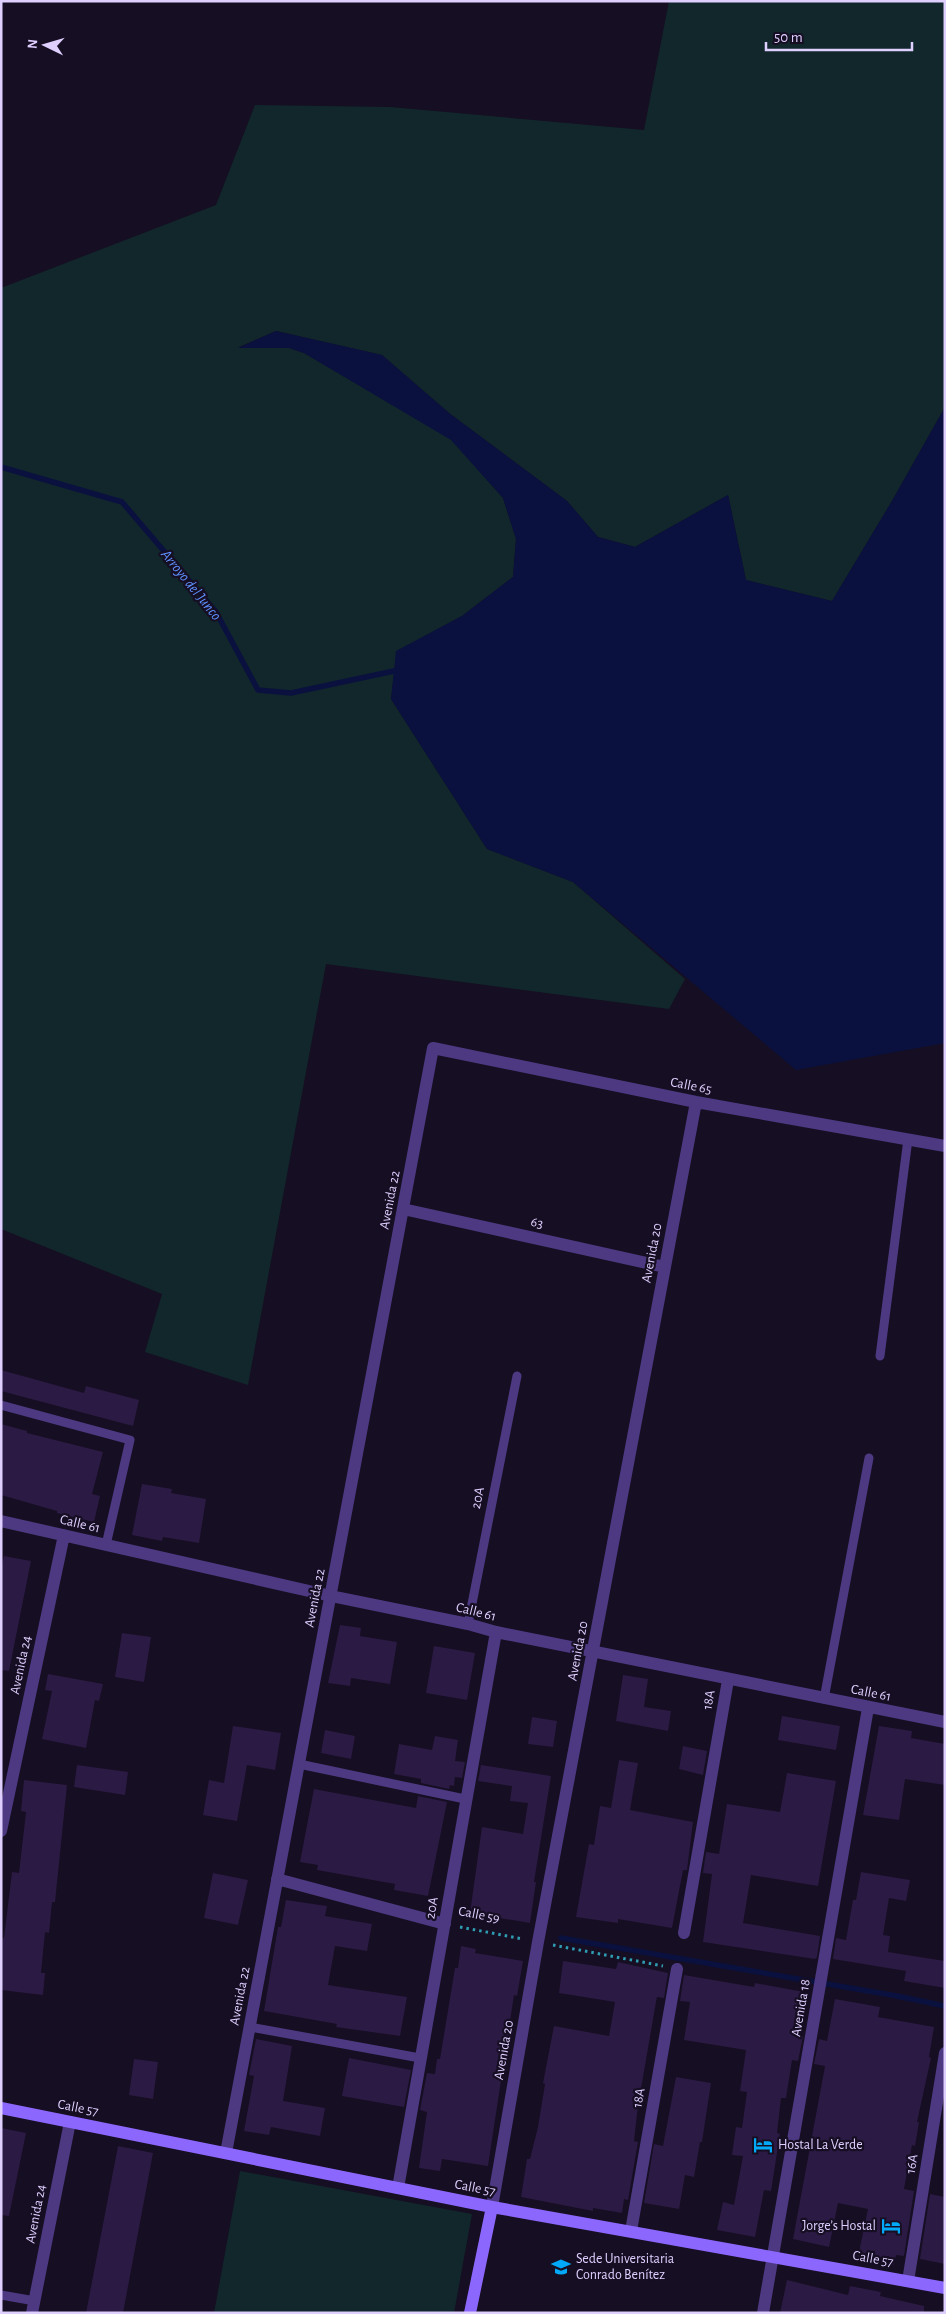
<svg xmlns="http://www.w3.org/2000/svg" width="946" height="2314" font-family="'Alegreya Sans',sans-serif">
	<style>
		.green { fill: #11272c }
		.water { fill: #0a113f }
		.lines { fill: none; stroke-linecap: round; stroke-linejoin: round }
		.stream { stroke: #0a113f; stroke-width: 5.5 }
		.building { fill: #2b1a43 }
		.path { stroke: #2f9eb3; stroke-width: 3; stroke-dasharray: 2.5 4; stroke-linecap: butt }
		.lane { stroke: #4c3981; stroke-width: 9 }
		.street { stroke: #4c3981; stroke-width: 12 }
		.secondary { stroke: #8c67fe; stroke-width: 12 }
		.labels { text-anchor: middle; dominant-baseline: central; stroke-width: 4.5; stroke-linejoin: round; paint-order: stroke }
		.street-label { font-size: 14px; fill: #dfcfff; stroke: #160e22 }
		.poi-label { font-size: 14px; fill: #dfcfff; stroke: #160e22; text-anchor: start }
		.water-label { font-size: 15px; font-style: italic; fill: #5e91fe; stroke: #160e22 }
	</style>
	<rect width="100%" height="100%" fill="#160e22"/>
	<path class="green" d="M669 1H945V407L892 501 832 601 746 580 728 495 635 547 598 537 567 501 449 413 382 355 276 331 239 347 289 348 304 353 451 439 503 498 516 539 513 577 462 616 397 651 391 699 487 849 573 882 685 979 669 1009 326 964 248 1385 145 1352 162 1294 1 1229V288L216 205 255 105 390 107 644 130Z
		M240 2171 472 2214 454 2313H214Z"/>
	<path class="water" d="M276 331 382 355 449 413 567 501 598 537 635 547 728 495 746 580 832 601 892 501 945 407V1043L796 1070 573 882 487 849 391 699 396 651 462 616 513 577 516 539 503 498 451 440 304 353 289 348H238Z"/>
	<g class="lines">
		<path class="stream" d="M1 467 122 502 216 612 258 690 291 693 394 671
			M561 1938 897 1996 945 2006"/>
	</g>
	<path class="building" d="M1 1370 84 1393 86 1386 139 1400 133 1426 1 1391Z
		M1 1424 27 1431V1433L103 1452 92 1494 100 1496 94 1522 57 1513V1511L1 1495Z
		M142 1484 172 1489 171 1493 206 1499 199 1543 163 1537 162 1541 132 1535Z
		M4 1556 31 1561 9 1671 1 1670V1569Z
		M340 1625 361 1628 360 1636 397 1642 390 1684 351 1678 350 1686 328 1683Z
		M122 1633 151 1637 144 1682 115 1677Z
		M434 1646 475 1653 467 1700 426 1693Z
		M48 1674 103 1684 99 1701 95 1700 86 1748 42 1739 52 1691 45 1690Z
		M623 1675 648 1679 644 1707 671 1711 668 1731 616 1721Z
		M782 1716 840 1726 836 1750 778 1740Z
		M532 1717 557 1721 553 1747 528 1744Z
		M233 1726 281 1733 275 1770 247 1765 237 1821 203 1815 209 1780 224 1783Z
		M879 1726 912 1731 911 1738 945 1744V1785L905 1779 899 1820 863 1815Z
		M325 1730 355 1736 351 1759 321 1753Z
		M435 1736 458 1740 455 1761 465 1762 462 1778 455 1777 454 1786 450 1785 449 1789 421 1783V1779L394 1774 399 1744 432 1750Z
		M683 1746 707 1751 703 1775 679 1769Z
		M619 1760 638 1763 630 1810 693 1822 687 1870H683L672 1928 618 1919V1923L576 1917 589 1844 594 1845 600 1806 611 1808Z
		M77 1765 128 1772 125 1795 74 1787Z
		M481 1765 551 1776 534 1882H536L530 1923 470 1913 482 1827 523 1834 528 1803 510 1801 512 1786 478 1781Z
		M787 1773 836 1781 818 1886 751 1875 743 1923 820 1936 817 1957 815 1959 703 1942 712 1874 703 1873 706 1852 719 1854 727 1804 780 1812Z
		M24 1780 67 1785 55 1902H52L49 1933 45 1932 41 1973H45L43 1995 1 1990V1938H4L12 1872 19 1873 26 1812 21 1811Z
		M314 1789 416 1808 418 1796 447 1802 428 1896 394 1890 395 1884 317 1870 318 1865 300 1862Z
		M861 1872 910 1880 906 1901 889 1898 883 1935 890 1936 888 1952 945 1961V1988L904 1981 906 1971 833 1959 836 1938 846 1940 853 1900H856Z
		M213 1873 248 1880 238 1925 204 1918Z
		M286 1900 327 1906 325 1916 372 1924 367 1951 335 1946 328 1985 407 1997 400 2036 336 2027 337 2024 264 2011 278 1927H281Z
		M461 1946 476 1949 475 1953 523 1961 517 1996 514 1995 488 2166 442 2159 440 2171 419 2168 427 2112 420 2110 427 2073 435 2074 437 2059H440L455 1968H458Z
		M563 1961 616 1969 618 1962 668 1973 664 1998 657 1997 656 2002 638 2106 634 2141 638 2142 628 2200 624 2199 622 2213 593 2208V2211L521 2197 527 2159H530L538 2127 545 2084 543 2083 554 2026 609 2036 615 2002 559 1993Z
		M684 1975 754 1987 755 1983 804 1992 797 2035 803 2036 798 2061 792 2060 786 2098H781L777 2133 780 2134 771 2191 764 2190 755 2237 717 2230 723 2202 734 2205 743 2156 732 2155 736 2127 742 2128 747 2092 740 2091 746 2050 684 2040 690 2002 680 2001Z
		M835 1999 880 2007 878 2017 934 2027 929 2057 931 2058 917 2122H919L915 2146 912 2145 904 2189 914 2191 904 2256 896 2255 894 2265 858 2257 868 2209 838 2203 829 2247 793 2239 825 2066 814 2064 819 2039 827 2041Z
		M256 2039 292 2046 283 2101 325 2108 320 2136 271 2127 269 2135 244 2131 254 2076 249 2075Z
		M349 2058 411 2070 404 2107 342 2096Z
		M134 2059 158 2062 153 2099 129 2095Z
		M676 2077 711 2083 702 2142H700L694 2177 685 2175 679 2209 644 2203 654 2144 663 2146Z
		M1 2128 26 2133 9 2216 1 2215Z
		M118 2146 153 2153 123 2313H86Z
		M930 2194 945 2197V2264L920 2259Z
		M787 2280 848 2295 850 2286 881 2292 880 2296 924 2306V2313H780Z"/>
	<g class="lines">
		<path class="path" d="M460 1927 523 1939
			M553 1945 663 1966"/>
		<path class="lane" d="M880 1356 908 1139
			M1 1405 130 1440 106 1545
			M468 1624 517 1376
			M824 1699 869 1458
			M299 1764 465 1799
			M250 2027 420 2058
			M1 2295 35 2301"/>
		<path class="street" d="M403 1209 665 1267
			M1 1521 331 1596 468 1624 496 1632 945 1722
			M1 1831 64 1535
			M277 1879 445 1924
			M684 1933 728 1680
			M226 2153 433 1048 696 1102 945 1146
			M398 2188 496 1632
			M492 2207 538 1942 696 1102
			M631 2231 677 1969
			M908 2281 945 2053
			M32 2313 70 2122
			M763 2313 868 1708"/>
		<path class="secondary" d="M1 2108 492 2207 945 2288
			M470 2313 492 2207"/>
	</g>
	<defs>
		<g id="hotel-bare" transform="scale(1.5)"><path d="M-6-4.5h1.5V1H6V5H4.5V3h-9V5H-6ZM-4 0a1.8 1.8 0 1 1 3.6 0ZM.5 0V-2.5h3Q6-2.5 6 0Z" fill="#02a9f8" stroke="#160e22" stroke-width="2.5" paint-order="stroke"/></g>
		<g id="university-bare" transform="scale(1.5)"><path d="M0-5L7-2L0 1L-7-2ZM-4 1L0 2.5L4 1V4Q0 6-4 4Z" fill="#02a9f8" stroke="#160e22" stroke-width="2.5" paint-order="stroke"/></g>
	</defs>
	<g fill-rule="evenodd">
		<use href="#hotel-bare" x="763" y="2145"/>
		<use href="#hotel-bare" x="891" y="2226"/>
		<use href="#university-bare" x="561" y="2267"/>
	</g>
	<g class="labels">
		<g class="street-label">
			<text transform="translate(691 1086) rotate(11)">Calle 65</text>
			<text transform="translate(390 1200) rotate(-79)">Avenida 22</text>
			<text transform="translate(537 1223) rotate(13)">63</text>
			<text transform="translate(652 1253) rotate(-79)">Avenida 20</text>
			<text transform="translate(478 1498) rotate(-79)">20A</text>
			<text transform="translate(80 1524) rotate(13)">Calle 61</text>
			<text transform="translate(315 1598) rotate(-79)">Avenida 22</text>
			<text transform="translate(476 1612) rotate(14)">Calle 61</text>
			<text transform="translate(578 1651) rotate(-79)">Avenida 20</text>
			<text transform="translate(21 1665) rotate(-78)">Avenida 24</text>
			<text transform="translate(871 1693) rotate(11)">Calle 61</text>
			<text transform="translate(709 1700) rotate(-80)">18A</text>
			<text transform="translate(432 1908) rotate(-81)">20A</text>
			<text transform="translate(479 1915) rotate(11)">Calle 59</text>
			<text transform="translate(240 1996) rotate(-79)">Avenida 22</text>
			<text transform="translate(801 2008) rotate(-80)">Avenida 18</text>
			<text transform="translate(504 2050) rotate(-80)">Avenida 20</text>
			<text transform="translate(639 2098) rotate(-80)">18A</text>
			<text transform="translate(78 2108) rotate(11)">Calle 57</text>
			<text transform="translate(912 2164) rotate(-81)">16A</text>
			<text transform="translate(475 2188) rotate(11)">Calle 57</text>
			<text transform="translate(36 2214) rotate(-79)">Avenida 24</text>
			<text transform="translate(873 2259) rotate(10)">Calle 57</text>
		</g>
		<g class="poi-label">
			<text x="778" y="2145">Hostal La Verde</text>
			<text x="876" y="2226" text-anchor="end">Jorge’s Hostal</text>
			<text x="576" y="2259">Sede Universitaria<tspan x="576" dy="16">Conrado Benítez</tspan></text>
		</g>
		<g class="water-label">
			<text transform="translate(191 585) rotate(51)">Arroyo del Junco</text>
		</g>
	</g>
	<rect width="946" height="2314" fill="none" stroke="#dfcfff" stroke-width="5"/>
	<g transform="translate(45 45) rotate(275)" stroke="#160e22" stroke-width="4" paint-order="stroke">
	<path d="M0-4L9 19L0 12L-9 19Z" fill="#dfcfff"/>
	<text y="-8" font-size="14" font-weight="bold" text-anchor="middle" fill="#dfcfff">N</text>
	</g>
	<path d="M766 42v8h146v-8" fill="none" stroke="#dfcfff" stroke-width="2.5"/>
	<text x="774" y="42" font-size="15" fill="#dfcfff" stroke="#160e22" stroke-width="4" paint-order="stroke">50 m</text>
</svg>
